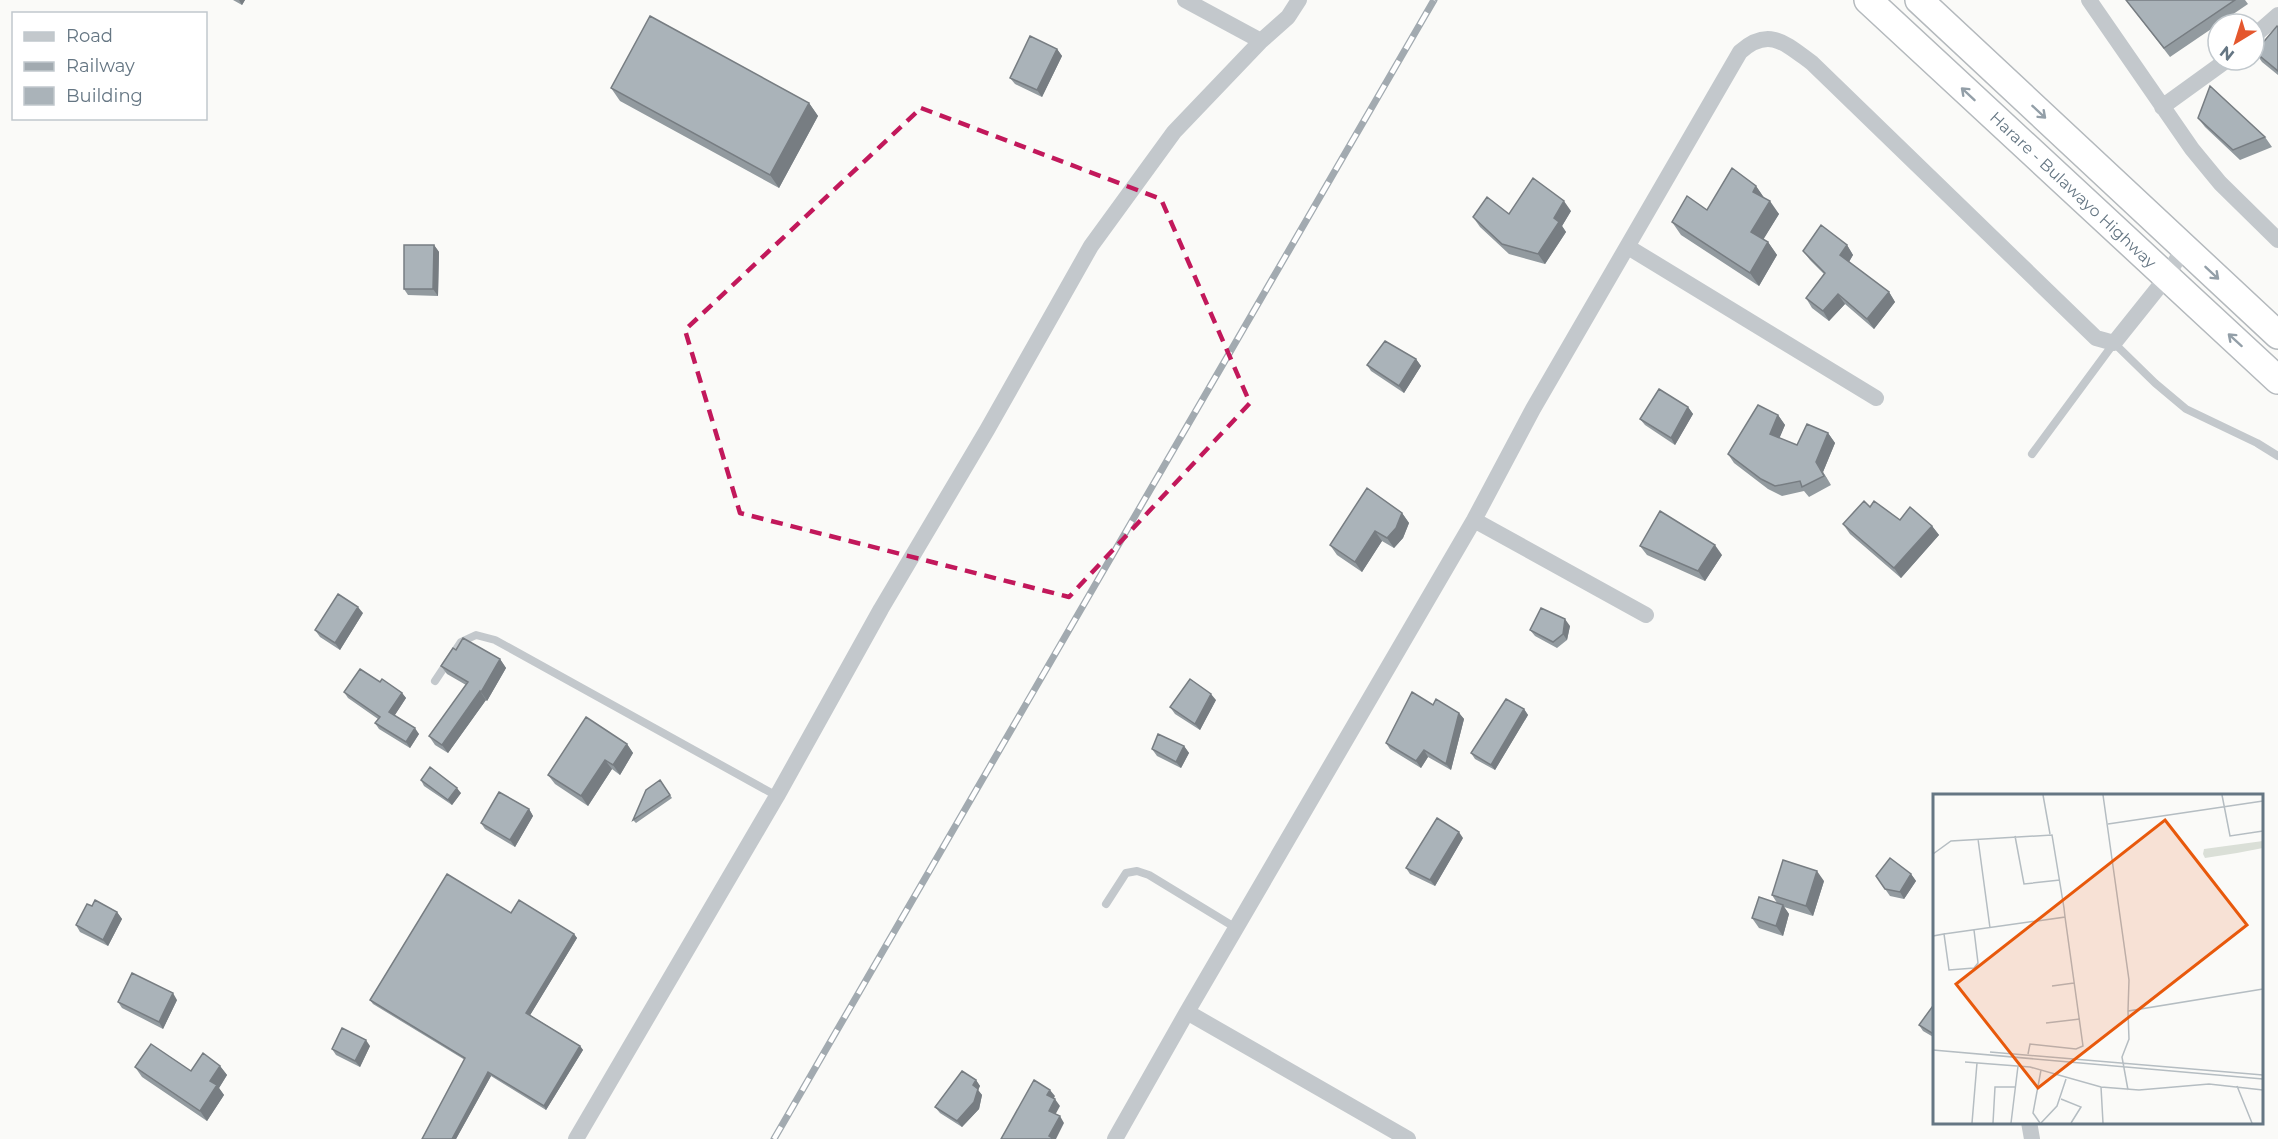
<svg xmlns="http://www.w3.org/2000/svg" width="2278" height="1139" font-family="Montserrat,sans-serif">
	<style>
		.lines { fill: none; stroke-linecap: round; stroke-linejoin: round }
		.trunk-casing { stroke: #b4b9bd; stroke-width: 30 }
		.service { stroke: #c3c8cc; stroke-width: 8 }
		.minor { stroke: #c3c8cc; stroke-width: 16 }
		.trunk { stroke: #fff; stroke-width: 27 }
		.rail-casing { stroke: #a2aab0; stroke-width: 7 }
		.rail { stroke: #fff; stroke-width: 4.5; stroke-dasharray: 14; stroke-linecap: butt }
		.wall { fill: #929a9f }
		.shaded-wall { fill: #777d82 }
		.building { fill: #aab3b9; stroke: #777d82; stroke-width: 1.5 }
		.oneway { stroke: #939fa8 }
		.marked { fill: none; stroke: #c2185b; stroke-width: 4.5; stroke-dasharray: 12 8; stroke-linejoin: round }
		.labels { text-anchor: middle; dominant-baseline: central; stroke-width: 6; stroke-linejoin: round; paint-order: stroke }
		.street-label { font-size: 16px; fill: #657683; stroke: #fff }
		.inset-road { fill: none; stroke: #b5bdc2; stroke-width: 1.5 }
		.view { fill: #e8590c; fill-opacity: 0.15; stroke: #e8590c; stroke-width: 3 }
		.inset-edge { fill: none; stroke: #657683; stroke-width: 3 }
	</style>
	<rect width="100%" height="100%" fill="#fafaf8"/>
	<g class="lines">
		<g class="trunk-casing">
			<path id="trunk" d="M1868 0 2278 380
				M1919 0 2278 335"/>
		</g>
		<path class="service" d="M2032 454 2114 343 2155 383 2186 409 2257 443 2278 456
			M435 681 461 642 476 635 495 640 777 796
			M1106 904 1126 873 1137 871 1149 875 1236 928"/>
		<path class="minor" d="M2089 0 2192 149 2220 183 2278 240
			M2254 36 2278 15
			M1261 41 1288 17 1299 0
			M2162 107 2227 60
			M1628 247 1876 398
			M1474 520 1646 615
			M1187 1012 1474 520 1533 409 1740 52C1769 26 1786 44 1812 63L2096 338 2114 343 2166 278 2184 247
			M2029 1122 2032 1139
			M576 1139 777 796 881 609 987 430 1091 246 1174 132 1261 41 1185 0
			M1115 1139 1187 1012 1408 1139"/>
		<use href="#trunk" class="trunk"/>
		<g class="rail-casing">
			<path id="rail" d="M774 1139 1434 0"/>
		</g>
		<use href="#rail" class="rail"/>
	</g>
	<path class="wall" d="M233 0H245L242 5Z
		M2126 0H2245L2248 4 2170 57Z
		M2278 27V75L2262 62 2255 52Z
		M1057 49 1062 56 1042 97 1015 84 1010 78Z
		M611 88 809 103 818 116 779 188 620 101Z
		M2198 118 2265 137 2272 147 2240 160 2205 127Z
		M1756 186 1764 198 1779 214 1763 239 1768 242 1777 255 1759 286 1681 235 1672 222 1707 210Z
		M1571 211 1562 226 1566 232 1545 264 1509 254 1480 227 1473 217Z
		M434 245 439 252 438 296 408 295 404 289Z
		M1847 245 1853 255 1849 262 1889 292 1895 302 1874 329 1845 304 1829 321 1812 308 1806 298 1824 274 1810 260 1803 251Z
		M1416 359 1421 366 1404 393 1371 371 1367 365Z
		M1688 407 1693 414 1675 445 1645 425 1640 419Z
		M1778 415 1785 425 1779 438 1797 445 1828 433 1835 443 1823 472 1831 485 1809 497 1804 491 1782 496 1768 489 1734 463 1728 454Z
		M1870 507 1900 520 1932 526 1939 535 1901 578 1850 534 1843 524Z
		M1402 513 1409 523 1403 538 1394 548 1382 541 1362 572 1337 555 1330 545Z
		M1640 546 1722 555 1705 581 1647 555Z
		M363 613 340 650 320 637 315 630Z
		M1570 626 1567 640 1557 648 1535 636 1530 630Z
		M456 650 500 659 506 668 487 701 486 700 448 753 435 745 429 736 466 685 447 674 441 666Z
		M380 682 402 693 406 698 394 716 419 734 410 748 379 729 375 723 378 719 348 698 344 692Z
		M1216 700 1200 730 1175 714 1170 707Z
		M1433 705 1459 713 1464 719 1451 770 1428 757 1421 768 1390 749 1386 743Z
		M1524 709 1528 715 1495 770 1475 759 1471 753Z
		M627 744 633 753 620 775 612 769 588 806 555 784 548 775Z
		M1184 746 1189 753 1181 768 1157 756 1152 749Z
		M421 780 461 793 452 805 424 786Z
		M660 780 672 798 636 823 633 820Z
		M529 809 533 816 515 847 485 829 481 823Z
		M1463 838 1435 886 1410 874 1406 868Z
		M1911 874 1916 881 1904 899 1890 896 1876 876Z
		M1824 881 1813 916 1784 907 1789 914 1783 936 1759 928 1752 918 1777 903 1772 895Z
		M92 906 117 912 122 919 108 946 80 932 76 925Z
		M511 913 574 934 577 938 530 1015 580 1046 583 1050 546 1110 491 1076 456 1139H422L465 1060 373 1004 370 1000Z
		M177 1000 163 1029 122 1008 118 1002Z
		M1935 1003V1038L1923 1031 1919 1025Z
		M370 1046 360 1067 336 1055 332 1049Z
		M220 1066 227 1075 219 1088 224 1095 207 1121 142 1077 135 1067 191 1071Z
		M976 1080 980 1086 978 1090 982 1095 979 1109 962 1127 940 1113 935 1107Z"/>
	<path class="shaded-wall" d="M239 0H245L242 5Z
		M1057 49 1062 56 1042 97 1037 90Z
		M809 103 818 116 779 188 770 175Z
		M1756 186 1765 199 1753 192Z
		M1564 201 1571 211 1562 226 1566 232 1545 264 1538 254 1554 218Z
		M1770 201 1779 214 1760 245 1751 232Z
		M1768 242 1777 255 1759 286 1750 273Z
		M434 245 439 252 438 296 433 289Z
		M1847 245 1853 255 1847 265 1840 255Z
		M1889 292 1895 302 1874 329 1867 319Z
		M1838 294 1845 304 1829 321 1823 311Z
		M1416 359 1421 366 1404 393 1399 386Z
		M1688 407 1693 414 1675 445 1671 438Z
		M1778 415 1785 425 1777 444 1770 434Z
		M1828 433 1835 443 1823 472 1831 485 1816 462Z
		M1402 513 1409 523 1403 538 1394 548 1387 538Z
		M1932 526 1939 535 1901 578 1894 568Z
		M1375 531 1382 541 1362 572 1355 562Z
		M1715 545 1722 555 1705 581 1698 571Z
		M358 607 363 613 340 650 335 643Z
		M1565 619 1570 626 1567 640 1563 634Z
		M500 659 506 668 487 701 481 692Z
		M480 691 486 700 448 753 442 745Z
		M402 693 406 698 393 718 389 712Z
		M1211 694 1216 700 1200 730 1195 724Z
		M1524 709 1528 715 1495 770 1491 765Z
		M1459 713 1464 719 1451 770 1446 764Z
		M415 728 419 734 410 748 406 742Z
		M627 744 633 753 620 775 613 765Z
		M1184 746 1189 753 1181 768 1176 762Z
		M1424 750 1428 757 1421 768 1416 761Z
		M605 760 612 769 588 806 581 796Z
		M457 788 461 793 452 805 448 800Z
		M529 809 533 816 515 847 510 840Z
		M1459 832 1463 838 1435 886 1430 880Z
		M1817 871 1824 881 1813 916 1806 906Z
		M1911 874 1916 881 1904 899 1900 892Z
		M1783 905 1789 914 1783 936 1776 926Z
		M117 912 122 919 108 946 103 940Z
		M574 934 577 938 529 1017 526 1013Z
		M173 993 177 1000 163 1029 159 1022Z
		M366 1040 370 1046 360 1067 355 1061Z
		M580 1046 583 1050 546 1110 544 1106Z
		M220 1066 227 1075 219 1088 224 1095 207 1121 200 1111 210 1081Z
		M488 1072 491 1076 456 1139H452Z
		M976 1080 980 1086 978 1090 982 1095 979 1109 962 1127 957 1121Z
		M1050 1090 1055 1096 1052 1102 1047 1095Z
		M1055 1099 1060 1106 1054 1117 1049 1111Z
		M1060 1116 1064 1123 1056 1139H1051L1049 1136Z"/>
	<path class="building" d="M2126 0H2235L2164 48Z
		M650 16 809 103 770 175 611 88Z
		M2277 26 2278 27V71L2255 52Z
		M1030 36 1057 49 1037 90 1010 78Z
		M2210 86 2265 137 2233 150 2198 118Z
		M1732 168 1756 186 1753 192 1770 201 1751 232 1768 242 1750 273 1672 222 1687 196 1707 210Z
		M1533 178 1564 201 1554 218 1559 222 1538 254 1502 244 1473 217 1487 197 1509 214Z
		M1821 225 1847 245 1840 255 1889 292 1867 319 1838 294 1823 311 1806 298 1825 273 1803 251Z
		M404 245H434L433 289H404Z
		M1385 341 1416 359 1399 386 1367 365Z
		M1659 389 1688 407 1671 438 1640 419Z
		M1758 405 1778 415 1770 434 1797 445 1807 424 1828 433 1816 462 1824 476 1802 487 1800 481 1775 486 1761 479 1728 454Z
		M1367 488 1402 513 1396 528 1387 538 1375 531 1355 562 1330 545Z
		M1864 501 1870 507 1874 501 1900 520 1910 507 1932 526 1894 568 1843 524Z
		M1660 511 1715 545 1698 571 1640 546Z
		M338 594 358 607 335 643 315 630Z
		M1541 608 1565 619 1563 634 1553 642 1530 630Z
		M463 638 500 659 481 692 480 691 442 745 429 736 468 682 441 666 453 648 456 650Z
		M360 669 380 682 382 679 402 693 389 712 415 728 406 742 375 723 380 717 344 692Z
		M1190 679 1211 694 1195 724 1170 707Z
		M1412 692 1433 705 1436 699 1459 713 1446 764 1424 750 1416 761 1386 743Z
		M1506 699 1524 709 1491 765 1471 753Z
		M586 717 627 744 613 765 605 760 581 796 548 775Z
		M1158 734 1184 746 1176 762 1152 749Z
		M430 767 457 788 448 800 421 780Z
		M660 780 670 795 633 820 646 790Z
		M499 792 529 809 510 840 481 823Z
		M1437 818 1459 832 1430 880 1406 868Z
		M1890 858 1911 874 1900 892 1885 889 1876 876Z
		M1783 860 1817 871 1806 906 1772 895Z
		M447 874 511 913 519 900 574 934 526 1013 580 1046 544 1106 488 1072 452 1139H422L465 1058 370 1000Z
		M1759 897 1783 905 1776 926 1752 918Z
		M95 900 117 912 103 940 76 925 87 904 92 906Z
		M132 973 173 993 159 1022 118 1002Z
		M1935 1003V1035L1919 1025Z
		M342 1028 366 1040 355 1061 332 1049Z
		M151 1044 191 1071 203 1053 220 1066 210 1081 217 1085 200 1111 135 1067Z
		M962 1071 976 1080 973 1085 978 1089 974 1102 957 1121 935 1107Z
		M1034 1080 1050 1090 1047 1095 1055 1099 1049 1111 1060 1116 1049 1136 1054 1139H1001Z"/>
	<defs><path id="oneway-shaft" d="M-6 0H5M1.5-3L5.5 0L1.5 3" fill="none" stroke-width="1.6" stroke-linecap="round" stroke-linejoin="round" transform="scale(1.5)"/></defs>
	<g class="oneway">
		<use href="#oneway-shaft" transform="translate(1968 94) rotate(-137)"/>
		<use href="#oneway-shaft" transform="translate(2039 112) rotate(43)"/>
		<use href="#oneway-shaft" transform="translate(2212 273) rotate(43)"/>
		<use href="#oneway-shaft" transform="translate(2235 340) rotate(-138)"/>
	</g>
	<path class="marked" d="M921 108 1161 199 1250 403 1069 597 740 513 685 330Z"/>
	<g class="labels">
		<g class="street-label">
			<text transform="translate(2073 190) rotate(43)">Harare - Bulawayo Highway</text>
		</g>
	</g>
	<g transform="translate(1933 794)">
		<rect width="330" height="330" fill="#fafaf8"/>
		<path d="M330 47V54L304 59 272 64 270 60 271 55Z" fill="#dadfd7"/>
		<path class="inset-road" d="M110 1 117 40M170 1 196 186 195 217 330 195M289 1 297 42 330 37M175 30 330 7M82 42 91 90 127 86M45 45 57 134M0 60 18 47 119 41 131 114 132 123 11 140M0 142 11 140 16 176 41 174 45 169 41 136M119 192 141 189M195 217 196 245 189 263 195 296M113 229 147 225M0 256 330 285M57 258 330 281M95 260 97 250 143 255 150 252 132 123M32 268 97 273 168 293 206 296 276 290 330 296M304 292 319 329M168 293 170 329M128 305 148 313 138 329M39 329 44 269M60 329 62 293H83M78 329 85 272M107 329 100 319 108 276M108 329 124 312 133 285"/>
		<path class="view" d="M232 26 314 131 105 294 23 190Z"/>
		<rect width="330" height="330" class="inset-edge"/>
	</g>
	<rect x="12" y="12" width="195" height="108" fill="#ffffff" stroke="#c1c8cd" stroke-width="1.5"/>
	<rect x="24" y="32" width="30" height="9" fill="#c3c8cc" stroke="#c1c8cd" stroke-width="1.5"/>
	<text x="66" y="42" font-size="18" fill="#657683">Road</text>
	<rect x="24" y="62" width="30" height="9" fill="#a2aab0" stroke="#c1c8cd" stroke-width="1.5"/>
	<text x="66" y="72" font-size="18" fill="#657683">Railway</text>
	<rect x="24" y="87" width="30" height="18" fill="#aab3b9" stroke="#c1c8cd" stroke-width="1.5"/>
	<text x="66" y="102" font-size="18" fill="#657683">Building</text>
	<g transform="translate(2236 42) rotate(218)"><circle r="28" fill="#ffffff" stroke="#c1c8cd" stroke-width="1.5"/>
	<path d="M0-4.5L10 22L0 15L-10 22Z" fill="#e4572e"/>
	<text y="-9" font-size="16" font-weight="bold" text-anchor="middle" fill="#657683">N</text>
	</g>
</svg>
